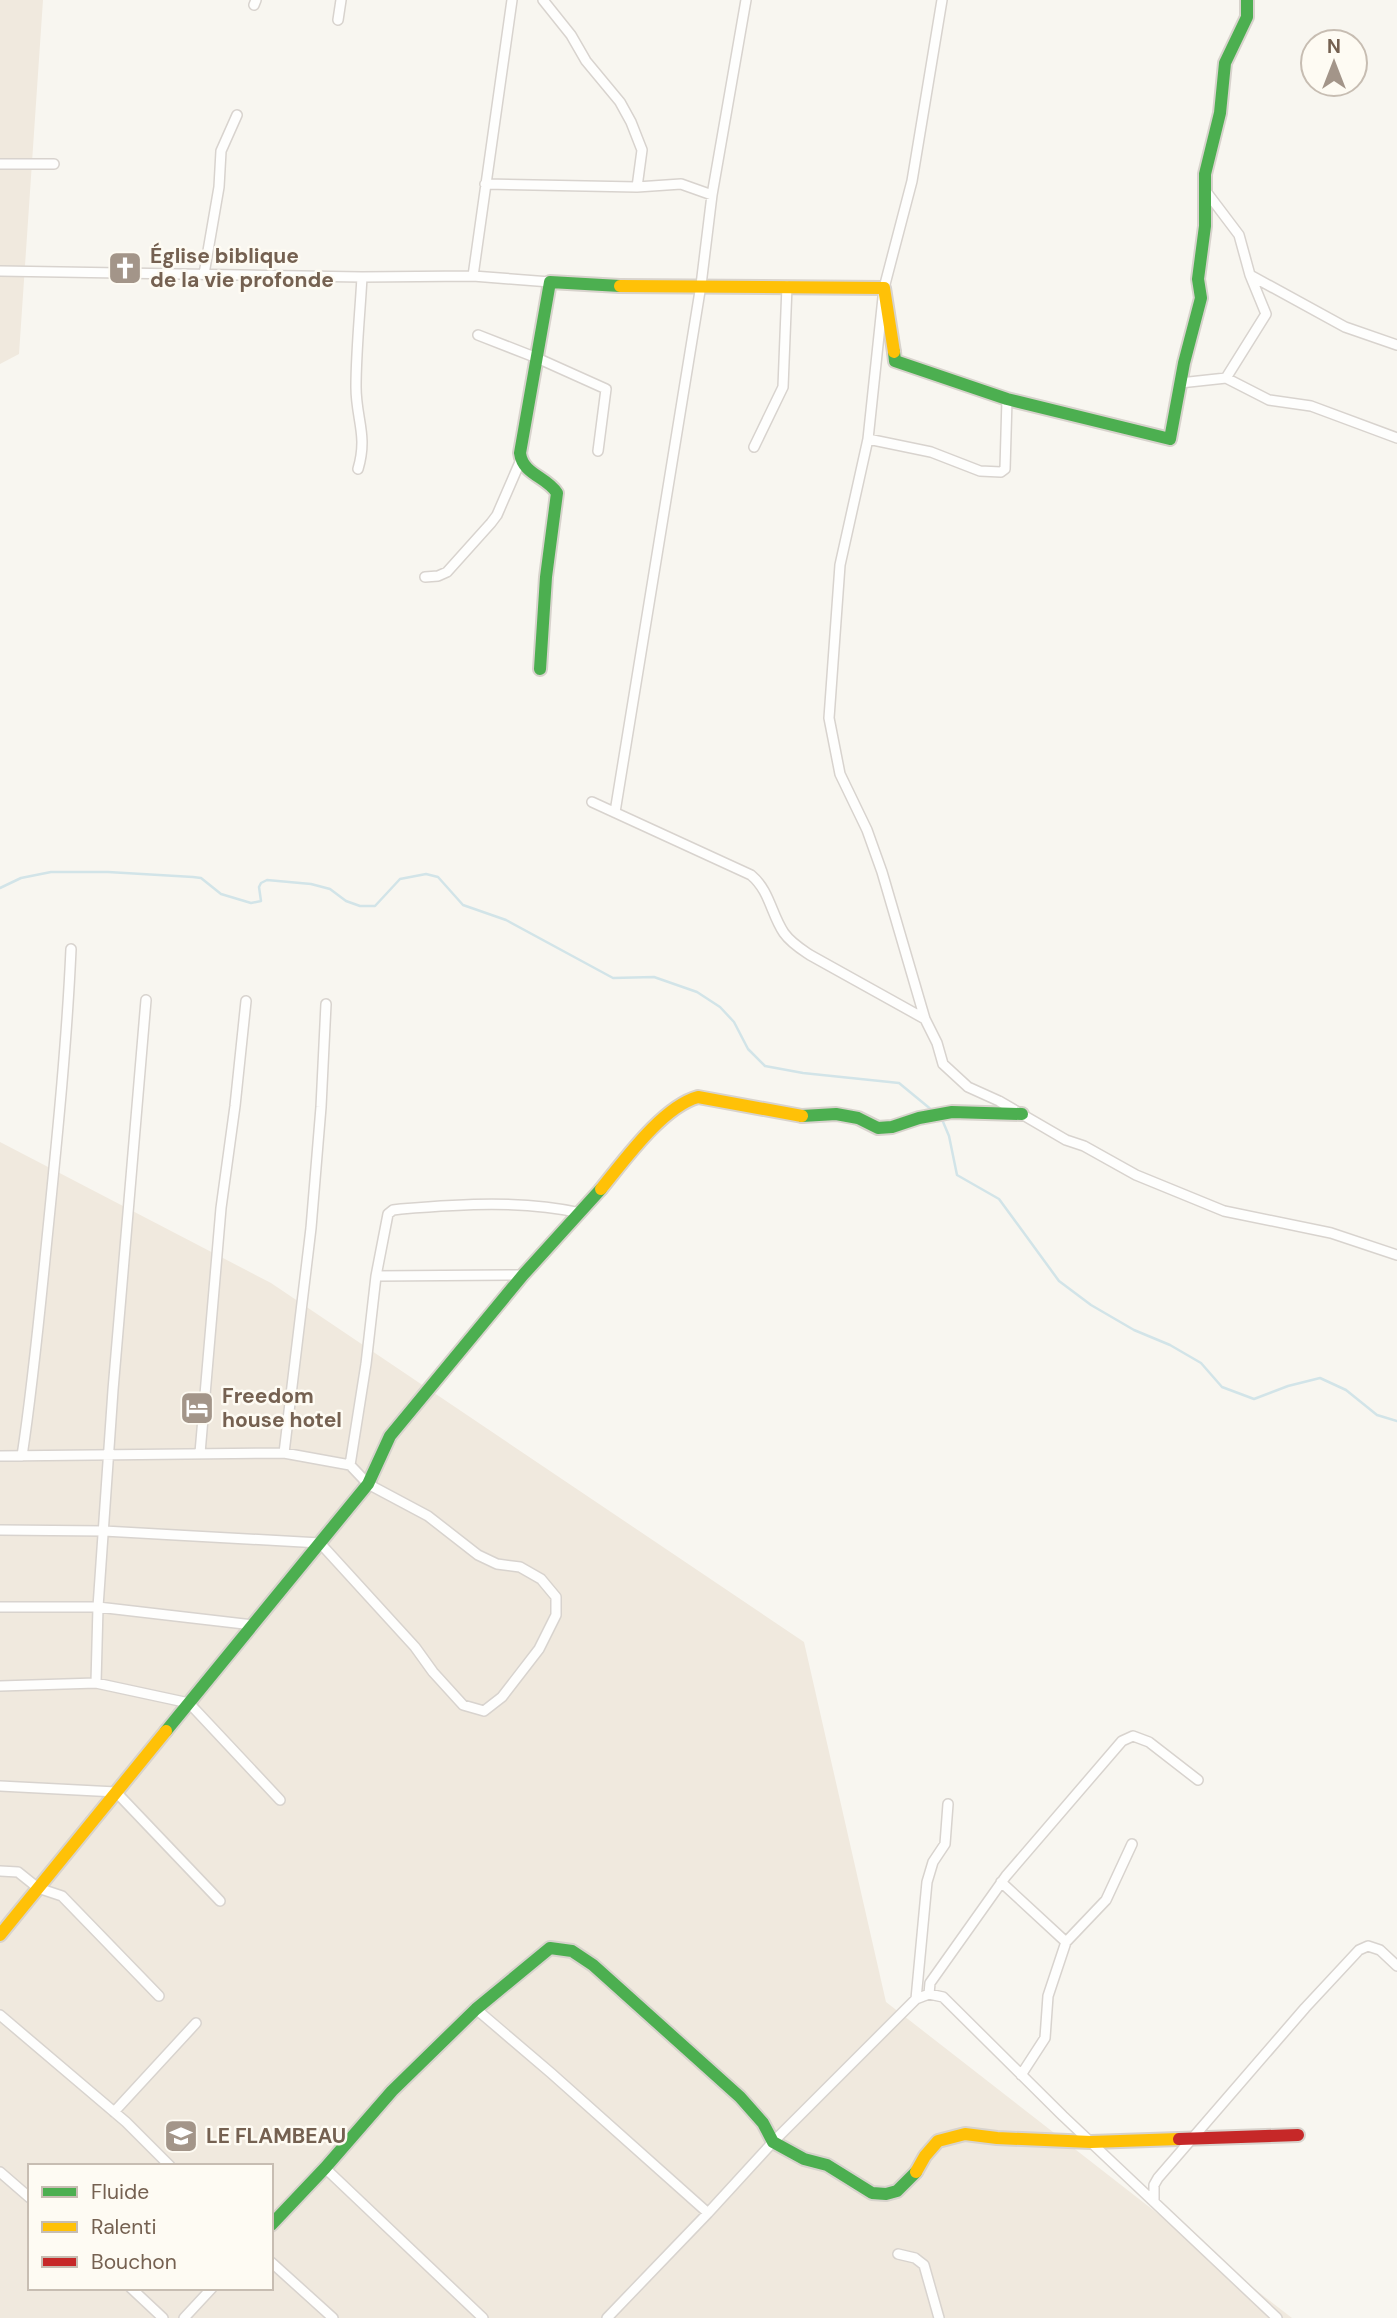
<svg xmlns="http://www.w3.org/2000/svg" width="1397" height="2318" font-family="'DM Sans',sans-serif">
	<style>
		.residential { fill: #f0e9de; fill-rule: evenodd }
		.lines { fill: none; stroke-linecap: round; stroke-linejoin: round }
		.stream { stroke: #d2e4e8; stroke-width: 2.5 }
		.street-casing { stroke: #d8d3ce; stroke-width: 12 }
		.fast-casing { stroke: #d8d3cd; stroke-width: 16 }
		.slow-casing { stroke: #d8d3cd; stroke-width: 16 }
		.jam-casing { stroke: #d8d3cd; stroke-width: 16 }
		.street { stroke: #fefefd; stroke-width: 9 }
		.fast { stroke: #4caf50; stroke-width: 12 }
		.slow { stroke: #ffc107; stroke-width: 12 }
		.jam { stroke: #c62828; stroke-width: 12 }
		.labels { text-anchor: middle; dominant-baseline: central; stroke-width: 5; stroke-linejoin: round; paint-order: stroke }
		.poi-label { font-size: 21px; font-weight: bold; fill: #756151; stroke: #fefbf3; text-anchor: start }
	</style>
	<rect width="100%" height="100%" fill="#f8f6f0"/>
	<path class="residential" d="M0 0H43L19 354 0 364Z
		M0 1142 271 1283 804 1642 886 2002 1292 2318H0ZM30 2166H271V2288H30Z"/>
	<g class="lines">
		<path class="stream" d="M0 888 21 878 51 872H108L193 877 201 878 221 894 251 903 261 901 259 887 261 883 267 880 311 884 330 889 346 901 360 906H375L400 879 426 874 438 877 463 905 506 920 613 978 654 977 697 992 720 1007 734 1022 748 1049 765 1066 803 1073 899 1083 933 1111
			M941 1117 949 1136 957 1175 999 1199 1059 1281 1091 1305 1134 1330 1170 1345 1201 1363 1222 1387 1254 1399 1288 1386 1320 1378 1346 1390 1377 1415 1397 1421"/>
		<g class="street-casing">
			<path id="street" d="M254 5 256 0
				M338 20 341 0
				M0 164H54
				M485 184 637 187 642 150 631 122 620 102 586 61 571 35 543 0
				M637 187 681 184 712 195
				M1205 190 1239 235 1250 275 1345 327 1397 345
				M0 271 362 277 473 276 550 282
				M204 274 219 187 221 151 237 115
				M473 276 512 0
				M478 335 537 358 606 389 598 451
				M1226 378 1269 400 1311 406 1397 438
				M1180 383 1226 378 1266 314 1250 275
				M868 439 931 452 980 471 1001 472 1005 469 1007 399
				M754 447 783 387 787 286
				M358 469C368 435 356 419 356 387 356 351 360 314 362 277
				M425 577 438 576 447 572 491 523 497 515 520 462
				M592 802 751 875C770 891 771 914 784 933 791 943 801 949 810 955L925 1019 937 1043 943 1064 968 1087 999 1101 1066 1140 1084 1146 1136 1175 1224 1211 1331 1233 1397 1255
				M615 812 701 285 712 195 746 0
				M925 1019 882 872 867 830 840 774 829 718 840 565 868 439 884 288 912 181 942 0
				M376 1276 523 1275
				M200 1453 221 1208 235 1106 246 1001
				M284 1453 311 1228 321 1107 326 1004
				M0 1456 284 1453 350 1465 368 1484 428 1516 478 1555 497 1564 520 1567 541 1579 556 1597V1615L539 1649 502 1697 484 1711 463 1705 433 1672 415 1647 320 1543 104 1531 0 1530
				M22 1456C34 1377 41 1298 49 1219 58 1129 67 1039 71 949
				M350 1465 366 1364 376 1276 388 1214 393 1210 401 1209C462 1204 522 1200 581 1213
				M0 1607H98L253 1625
				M96 1683 98 1607 113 1390 146 1000
				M0 1686 96 1683 189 1703 280 1800
				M0 1786 116 1792 220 1901
				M0 1871 18 1872 38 1888 62 1896 159 1996
				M1001 1882 1066 1942 1048 1996 1045 2038 1021 2075
				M1066 1942 1106 1900 1132 1844
				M929 1994 930 1983 1006 1876 1122 1741 1133 1736 1149 1742 1198 1780
				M916 1999 927 1882 933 1862 945 1844 948 1804
				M476 2009 551 2073 708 2213
				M0 2015 126 2122 170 2166
				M114 2112 196 2023
				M325 2168 483 2318
				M0 2172 30 2198
				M1154 2202V2185L1158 2178 1305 2008 1359 1950 1368 1946 1380 1950 1397 1966
				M898 2254 915 2258 924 2265 939 2318
				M271 2262 333 2318
				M131 2288 163 2318
				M184 2318 212 2288
				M607 2318 708 2213 773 2142 916 1999 929 1994 943 1997 1063 2116 1277 2318"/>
		</g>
		<g class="fast-casing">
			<path id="fast" d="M894 352 895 361 1007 399 1170 439 1184 363 1201 298 1198 279 1205 226V174L1220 113 1225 63 1247 17V0
				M540 669 546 577 557 493C546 476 523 475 520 453L550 282 620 286
				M802 1116 836 1114 858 1118 878 1128 892 1127 919 1118 952 1112 1022 1114
				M166 1731 368 1484 390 1436 523 1275 601 1189
				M271 2225 325 2168 392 2091 476 2009 550 1948 572 1951 593 1965 740 2097 763 2123 773 2142 804 2159 827 2165 872 2193 886 2194 897 2191 916 2172"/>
		</g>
		<g class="slow-casing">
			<path id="slow" d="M620 286 884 288 894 352
				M601 1189C624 1161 662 1107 698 1097L802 1116
				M0 1935 166 1731
				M916 2172 925 2156 938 2141 965 2134 997 2138 1091 2142 1179 2139"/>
		</g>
		<g class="jam-casing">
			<path id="jam" d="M1179 2139 1298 2135"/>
		</g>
		<use href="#street" class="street"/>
		<use href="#fast" class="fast"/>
		<use href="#slow" class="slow"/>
		<use href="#jam" class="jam"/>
	</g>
	<defs>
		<g id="church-square" transform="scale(1.75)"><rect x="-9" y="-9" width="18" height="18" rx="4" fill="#a39589" stroke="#fefbf3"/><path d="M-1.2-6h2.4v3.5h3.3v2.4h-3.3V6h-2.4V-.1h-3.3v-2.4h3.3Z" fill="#fff"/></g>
		<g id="hotel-square" transform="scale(1.75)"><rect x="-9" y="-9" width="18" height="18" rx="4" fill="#a39589" stroke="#fefbf3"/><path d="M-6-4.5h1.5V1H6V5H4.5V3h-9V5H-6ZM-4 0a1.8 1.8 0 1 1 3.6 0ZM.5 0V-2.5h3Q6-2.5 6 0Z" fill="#fff"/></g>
		<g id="school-square" transform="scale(1.75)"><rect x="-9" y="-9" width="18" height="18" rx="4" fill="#a39589" stroke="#fefbf3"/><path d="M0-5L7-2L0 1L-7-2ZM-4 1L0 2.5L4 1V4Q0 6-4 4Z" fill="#fff"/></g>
	</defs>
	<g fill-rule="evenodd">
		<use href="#church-square" x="125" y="268"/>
		<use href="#hotel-square" x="197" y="1408"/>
		<use href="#school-square" x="181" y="2136"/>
	</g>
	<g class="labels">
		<g class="poi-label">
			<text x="150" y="256">Église biblique<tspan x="150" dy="24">de la vie profonde</tspan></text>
			<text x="222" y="1396">Freedom<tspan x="222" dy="24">house hotel</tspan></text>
			<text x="206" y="2136">LE FLAMBEAU</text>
		</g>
	</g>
	<rect x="28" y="2164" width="245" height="126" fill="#fefbf3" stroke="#c7bdb2" stroke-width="2"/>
	<rect x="42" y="2187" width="35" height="10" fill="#4caf50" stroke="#c7bdb2" stroke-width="2"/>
	<text x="91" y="2199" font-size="21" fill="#756151">Fluide</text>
	<rect x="42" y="2222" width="35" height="10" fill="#ffc107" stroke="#c7bdb2" stroke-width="2"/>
	<text x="91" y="2234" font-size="21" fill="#756151">Ralenti</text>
	<rect x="42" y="2257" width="35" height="10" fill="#c62828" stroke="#c7bdb2" stroke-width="2"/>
	<text x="91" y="2269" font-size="21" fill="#756151">Bouchon</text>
	<g transform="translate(1334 63)"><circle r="33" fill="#fefbf3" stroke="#c7bdb2" stroke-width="2"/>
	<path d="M0-5L12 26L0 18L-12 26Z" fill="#a39589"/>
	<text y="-10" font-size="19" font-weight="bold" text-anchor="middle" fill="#756151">N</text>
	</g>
</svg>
